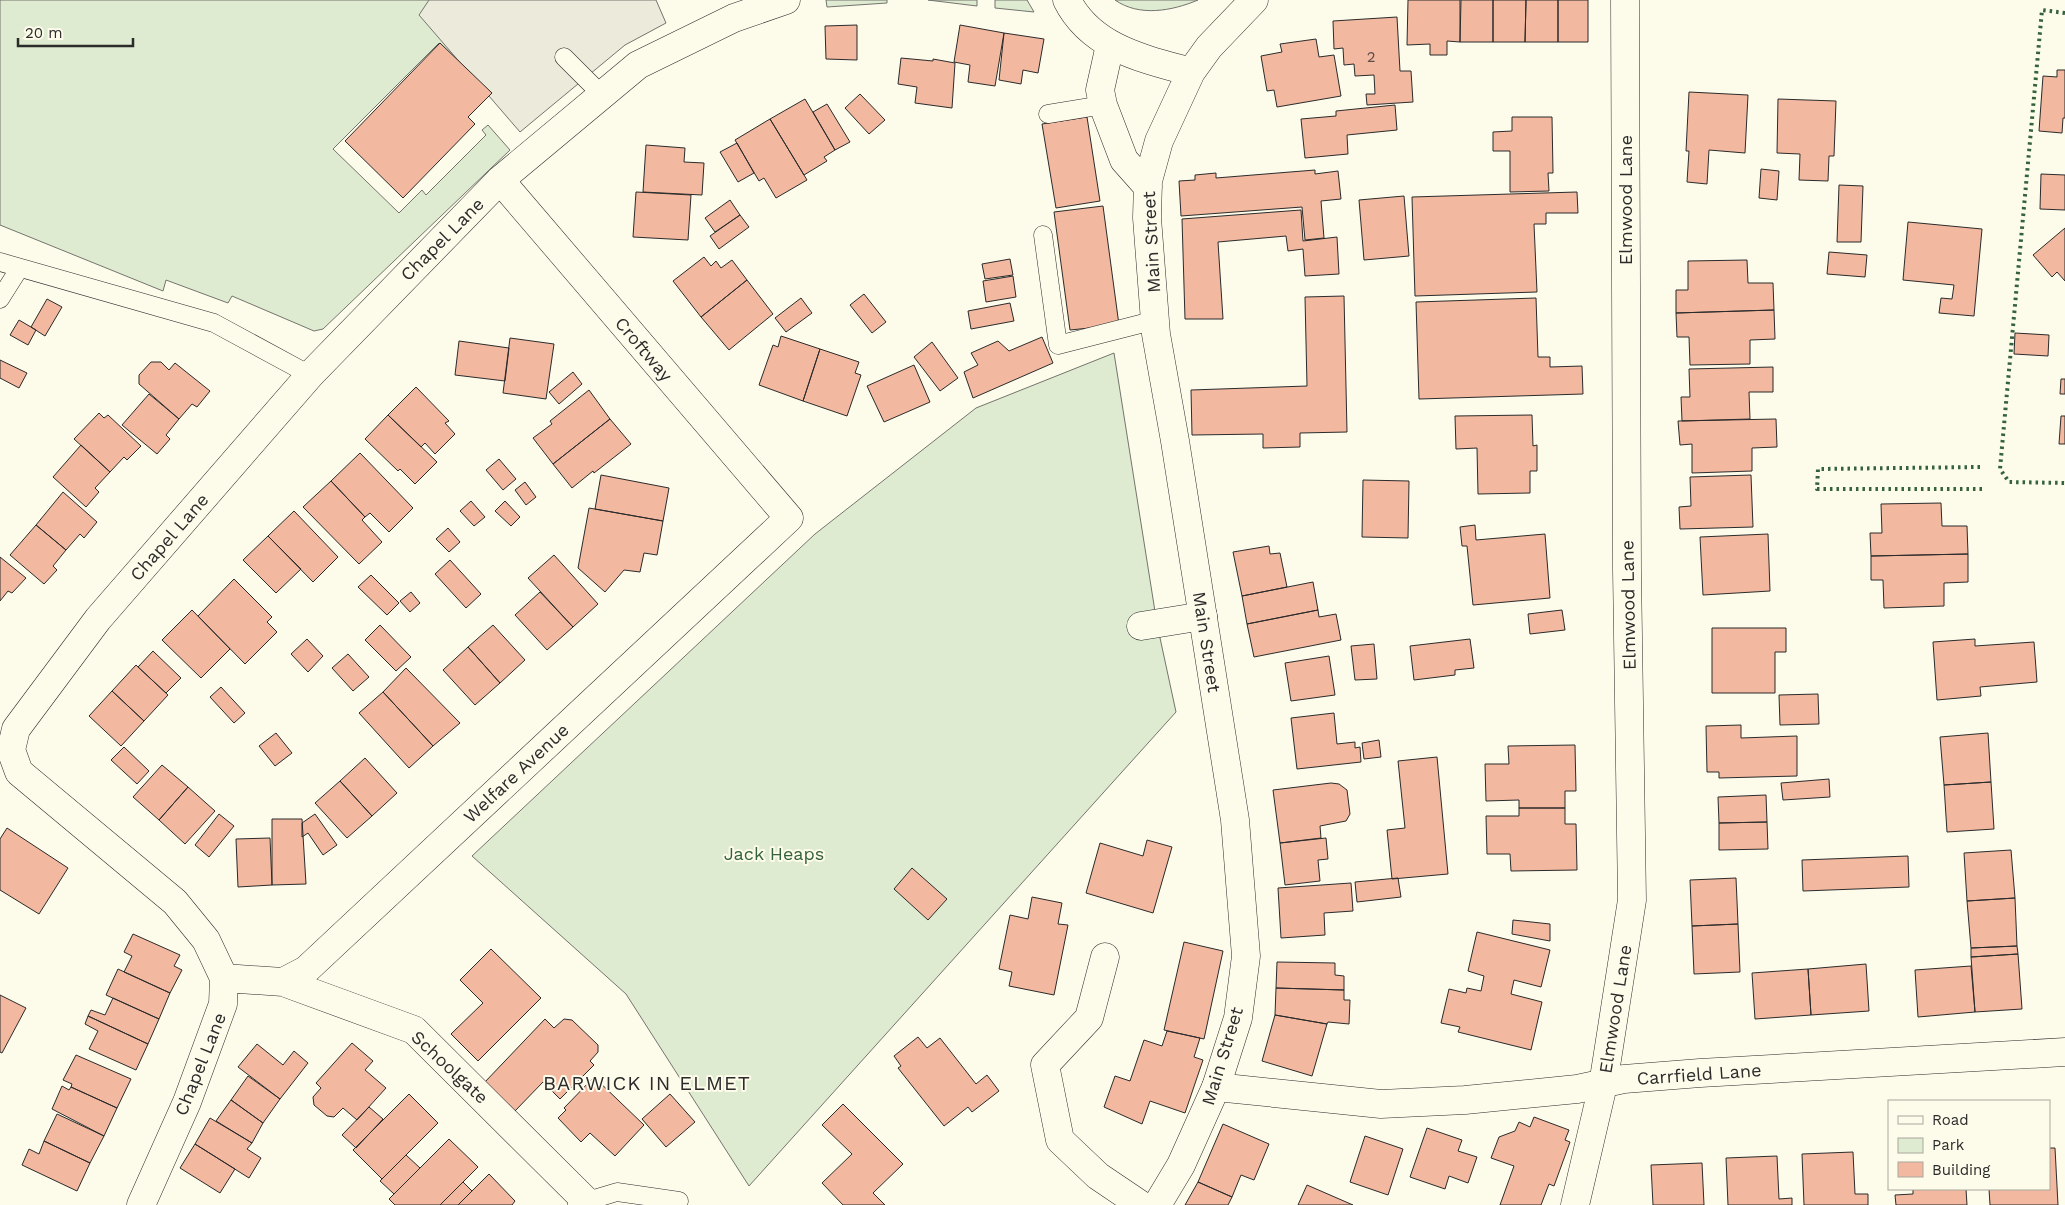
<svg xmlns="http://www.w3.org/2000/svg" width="2065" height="1205" font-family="'Work Sans',sans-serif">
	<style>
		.green { fill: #deebd1; stroke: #74746e }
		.parking { fill: #eceadb; stroke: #74746e }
		.building { fill: #f2b8a0; stroke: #2b2b2b }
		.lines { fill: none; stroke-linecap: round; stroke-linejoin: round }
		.lane-casing { stroke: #2b2b2b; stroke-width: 19 }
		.street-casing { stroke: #2b2b2b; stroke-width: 29 }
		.secondary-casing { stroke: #2b2b2b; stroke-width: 29 }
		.lane { stroke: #fdfbea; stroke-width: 18 }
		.street { stroke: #fdfbea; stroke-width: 28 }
		.secondary { stroke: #fdfbea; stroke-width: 28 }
		.hedge { stroke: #34623c; stroke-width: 4; stroke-dasharray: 2.5 4; stroke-linecap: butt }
		.labels { text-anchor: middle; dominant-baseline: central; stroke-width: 4; stroke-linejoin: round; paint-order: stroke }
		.number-label { font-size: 15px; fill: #5d4e48 }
		.street-label { font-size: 18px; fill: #2b2b2b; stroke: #fdfbea }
		.park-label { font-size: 18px; fill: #34623c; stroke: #fdfbea }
		.quarter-label { font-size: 20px; letter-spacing: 1px; fill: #2b2b2b; stroke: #fdfbea }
	</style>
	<rect width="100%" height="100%" fill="#fdfbea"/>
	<path class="green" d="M0 0H435L460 62 439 43 333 149 399 213 422 190 426 195 486 135 482 130 488 125 510 150 323 329 314 331 232 296 228 303 166 280 163 291 0 225Z
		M826 0H887V3L827 7Z
		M928 0H977V6Z
		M995 0H1027L1034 12 995 8Z
		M1115 0H1198C1172 11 1139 17 1115 0Z
		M1114 353 1157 624 1176 712 749 1186 626 994 472 856 815 534 976 408Z"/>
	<path class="parking" d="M429 0H656L666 23 625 45 520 132 419 15Z"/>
	<path class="building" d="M1408 0H1460V42L1447 41V55H1430V44L1407 45Z
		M1461 0H1493V42H1460Z
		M1493 0H1526L1525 42H1493Z
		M1526 0H1558V42H1525Z
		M1558 0H1588V42H1558Z
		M1397 17 1400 71H1411L1413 102 1367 105 1366 94H1375L1374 75 1355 76 1354 64 1344 65 1343 48 1334 49 1333 21Z
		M857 25V60L826 59 825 26Z
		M960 25 1004 33 995 86 968 82 970 65 954 62Z
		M1004 33 1044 39 1038 73 1023 70 1021 84 999 80Z
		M1316 39 1319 57 1334 55 1341 96 1277 107 1274 90 1267 91 1261 56 1282 52 1280 44Z
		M440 43 492 93 468 117 475 124 403 198 345 141Z
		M901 58 933 61V59L955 63 952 108 915 103 917 87 898 84Z
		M2057 70H2065V118H2063L2062 133 2039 131 2043 76 2057 77Z
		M1689 92 1748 95 1745 153 1709 150 1707 184 1687 182 1689 151H1686Z
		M860 94 885 120 869 134 845 108Z
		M805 99 835 150 824 157 827 161 804 175 770 119Z
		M1778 99 1836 101 1834 156H1829L1828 181 1799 180 1800 154 1777 153Z
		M827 104 850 142 835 150 813 112Z
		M1395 105 1397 130 1347 135 1348 154 1305 158 1301 119 1336 116V111Z
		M1087 117 1100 201 1056 208 1042 124Z
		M1512 117H1552L1553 173H1548L1549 191 1510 192V151H1493V132L1512 131Z
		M770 119 807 180 776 198 764 178 759 181 735 140Z
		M737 143 754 173 738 182 720 152Z
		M646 145 685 148 684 162 704 163 702 195 643 192Z
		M1761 169 1779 171 1777 200 1759 198Z
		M1315 170V174L1338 171 1341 199 1321 201 1324 238 1305 240 1302 207 1181 216 1179 181 1195 180V175L1216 173V178Z
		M2041 174 2065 175V210L2040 209Z
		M1839 185 1863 186 1861 242H1837Z
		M636 192 691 195 688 240 633 237Z
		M1577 192 1578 213H1546V224H1534L1537 292 1415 296 1412 197Z
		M1404 196 1409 256 1364 260 1359 200Z
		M730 200 740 215 715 232 705 218Z
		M1103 206 1119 325 1070 330 1054 212Z
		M1301 210 1303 241 1337 237 1339 274 1305 276 1303 249 1288 251 1286 236 1218 242 1223 319H1185L1182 219Z
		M740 215 749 227 719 249 710 236Z
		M1908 222 1982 229 1974 316 1939 313 1941 298 1952 299 1954 285 1903 280Z
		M2065 228V281L2057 272 2052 277 2033 255Z
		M1829 252 1867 255 1865 277 1827 274Z
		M704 257 711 266 716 261 721 268 732 260 747 280 701 317 673 281Z
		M1010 259 1013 275 985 279 982 264Z
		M1747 260 1748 283H1773L1774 310 1676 313V290H1688V261Z
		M1013 276 1016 297 986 302 983 281Z
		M747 280 773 314 729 350 701 317Z
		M864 294 886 322 872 333 850 305Z
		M1344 296 1347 432 1300 433V447L1263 448V434L1192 435 1191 390 1307 386 1305 297Z
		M801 298 812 313 786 332 775 318Z
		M1536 298 1538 357H1550V367L1582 366 1583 394 1419 399 1416 302Z
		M47 299 62 307 45 336 31 327Z
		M1010 303 1014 321 971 329 968 311Z
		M1774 310 1775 339 1750 340V364L1690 365 1689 337H1677L1676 313Z
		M19 320 36 330 28 345 10 335Z
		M2015 333 2049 335 2048 356 2014 354Z
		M781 336 820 349 803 401 759 385 773 345 778 347Z
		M1042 337 1053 363 973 398 964 372 978 365 971 353 998 341 1009 351Z
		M510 338 554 344 546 399 503 393Z
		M459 341 509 348 505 381 455 375Z
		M932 342 958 378 940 391 914 357Z
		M820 349 859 362 855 373 861 375 847 416 803 401Z
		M0 360 27 373 19 388 0 378Z
		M151 362H161L169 370 175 363 210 391 197 407 192 404 179 419 139 384V375Z
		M914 365 930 402 884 422 867 386Z
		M1773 367V392H1749L1750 419 1682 421 1681 397H1690L1689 369Z
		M573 372 582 384 559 404 549 392Z
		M2061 379H2065V394H2060Z
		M416 387 449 421 445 423 455 434 435 454 425 443 421 447 388 415Z
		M589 390 610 419 553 464 533 438 552 424 550 421Z
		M149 394 179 419 166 435 170 439 157 454 122 425Z
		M99 413 104 418 108 415 141 446 127 460 124 457 110 472 74 439Z
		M388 415 437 462 415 484 400 469 398 471 365 439Z
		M1532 415 1533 446 1537 445V471H1530V493L1478 494 1477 448 1456 449 1455 416Z
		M2061 416H2065V444H2059Z
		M610 419 631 444 594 473 593 471 572 488 553 464Z
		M1776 419 1777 447 1752 448V471L1692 473V444L1680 445 1678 421Z
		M81 445 110 472 95 488 99 492 86 507 53 477Z
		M360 453 413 508 389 532 370 513 365 517 331 481Z
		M499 459 516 479 503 490 486 470Z
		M601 475 669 488 663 521 595 509Z
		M1751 475 1753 527 1680 529 1679 507 1691 506 1690 477Z
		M1363 480 1409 481 1408 538 1362 537Z
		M331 481 365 517 362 520 382 542 359 564 303 507Z
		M525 482 536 497 526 505 515 490Z
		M63 492 97 522 84 538 80 534 66 550 36 525Z
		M471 501 485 517 474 526 460 511Z
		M505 501 520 517 511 526 495 511Z
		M1941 503 1942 526H1967L1968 554 1871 556 1870 533H1882L1881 504Z
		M589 508 663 521 657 555 644 553 640 572 624 570 605 592 578 568Z
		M294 511 338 557 313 582 268 536Z
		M36 525 66 550 53 566 57 570 44 584 10 555Z
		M1475 525 1476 540 1545 534 1550 598 1473 605 1467 546H1462L1460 527Z
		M448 528 460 542 449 552 436 539Z
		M1768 534 1770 591 1703 595 1700 537Z
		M268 536 301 569 276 593 243 560Z
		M1269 546 1270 554 1280 553 1287 587 1242 596 1233 552Z
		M1968 554V582L1944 583V606L1884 608 1883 580H1871V556Z
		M554 555 598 604 573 627 528 578Z
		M0 557 26 578 12 593 8 591 0 601Z
		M450 560 481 594 466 608 435 574Z
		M371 575 399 603 387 615 358 587Z
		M234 579 272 617 267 622 277 632 245 664 198 616Z
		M1313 582 1318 610 1247 624 1242 596Z
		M411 592 420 603 410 612 400 601Z
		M540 592 573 627 547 650 515 615Z
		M192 610 230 649 201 678 162 640Z
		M1318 610 1319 617 1336 614 1341 640 1254 657 1247 624Z
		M1562 610 1565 630 1530 634 1528 614Z
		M380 625 411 657 396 671 365 640Z
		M493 625 525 660 500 683 468 647Z
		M1712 628H1786V652H1775V693H1712Z
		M307 639 323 656 308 672 291 654Z
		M1470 639 1474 668 1455 670V675L1414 680 1410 646Z
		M1975 639V646L2034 642 2037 682 1980 687 1981 696 1937 700 1933 642Z
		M1374 644 1377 679 1355 680 1351 646Z
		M468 647 500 683 475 705 443 670Z
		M153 651 181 678 166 693 138 667Z
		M348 654 369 677 353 691 332 668Z
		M1329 656 1335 695 1291 701 1285 663Z
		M136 665 168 695 144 721 112 691Z
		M406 668 460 723 433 746 383 692Z
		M221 687 245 713 234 723 210 697Z
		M112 691 144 721 121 746 89 716Z
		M383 692 433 746 409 768 359 713Z
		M1818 694 1819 724 1780 725 1779 695Z
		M1334 713 1337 744 1355 742V748L1360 747 1361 762 1297 769 1291 718Z
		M1741 725V738L1797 736V776L1719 778V772H1707L1706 726Z
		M276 733 292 753 275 766 259 746Z
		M1988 733 1991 782 1944 785 1940 737Z
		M1379 740 1381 757 1364 759 1362 743Z
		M1575 745 1576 791H1565V808H1519V800L1486 801 1485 764H1509L1508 746Z
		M124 747 149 771 137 784 111 760Z
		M1437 757 1448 874 1392 879 1387 830 1405 828 1398 761Z
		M365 758 397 793 372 816 340 781Z
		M162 765 188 787 159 820 133 797Z
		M1829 779 1830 797 1783 800 1781 783Z
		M340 781 372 816 347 838 315 803Z
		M1991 782 1994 829 1947 832 1944 785Z
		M1331 783 1339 784 1347 790 1350 814 1346 821 1320 826 1321 838 1280 843 1273 790Z
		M188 787 215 811 185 844 159 820Z
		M1766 795 1767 822 1719 823 1718 797Z
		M1519 808H1565V824H1576L1577 870 1511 871 1510 854H1487L1486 816H1519Z
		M219 814 234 826 209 857 195 845Z
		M315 814 337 845 323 855 308 833 302 837V823Z
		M272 819H302L306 884 272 885Z
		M1767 822 1768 849 1719 850V823Z
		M7 828 68 868 39 914 0 890V839Z
		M270 838 272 885 238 887 236 839Z
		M1326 838 1328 859 1318 860 1320 881 1285 885 1280 843Z
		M1147 840 1172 847 1153 913 1086 893 1100 843 1143 856Z
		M2011 850 2015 898 1967 901 1964 853Z
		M1908 856 1909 887 1803 891 1802 860Z
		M912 868 947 899 928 920 894 889Z
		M1398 878 1401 897 1357 902 1355 882Z
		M1736 878 1738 924 1692 926 1690 880Z
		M1351 883 1353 911 1324 913 1325 935 1281 938 1278 888Z
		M1032 897 1062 903 1058 924 1068 925 1054 995 1009 986 1012 972 999 969 1010 915 1028 919Z
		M2015 898 2017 946 1971 948 1967 901Z
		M1513 920 1550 924V941L1512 934Z
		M1738 924 1740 972 1694 974 1692 926Z
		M1477 932 1550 950 1541 987 1514 980 1511 994 1542 1002 1531 1050 1458 1032 1460 1027 1441 1023 1449 989 1466 993 1467 988 1481 991 1484 976 1468 971Z
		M133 934 180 955 174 966 182 970 170 993 124 972 132 956 124 952Z
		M1184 942 1223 951 1204 1039 1164 1030Z
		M2017 946 2018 954 1971 957V948Z
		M491 949 541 998 478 1061 451 1034 483 1003 460 980Z
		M2018 954 2022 1009 1975 1012 1971 957Z
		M1277 962 1335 963V975L1344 976V990L1276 988Z
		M1866 964 1869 1011 1811 1015 1808 969Z
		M1971 966 1975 1012 1918 1017 1915 970Z
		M118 969 170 993 159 1019 106 995Z
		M1808 969 1811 1015 1755 1019 1752 973Z
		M1276 988 1344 990V1000H1350L1349 1024 1328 1022 1327 1024 1275 1015Z
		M0 995 26 1008 2 1053 0 1052Z
		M113 998 159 1019 148 1044 88 1016 91 1010 105 1015Z
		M1275 1015 1327 1024 1312 1076 1262 1061Z
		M88 1016 148 1044 136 1070 89 1049 98 1031 85 1024Z
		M545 1019 554 1028 564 1019 572 1020 598 1045V1052L590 1061 594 1065 560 1099 543 1082 514 1112 484 1083Z
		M1167 1031 1200 1038 1194 1057 1203 1060 1185 1113 1150 1101 1142 1124 1104 1107 1115 1076 1130 1081 1144 1040 1162 1046Z
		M918 1037 927 1048 940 1038 976 1084 987 1075 999 1091 972 1112 968 1107 944 1126 898 1068 901 1066 894 1056Z
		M352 1043 373 1061 365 1070 386 1088 357 1120 343 1108 334 1117 327 1116 314 1105 313 1097 321 1088 316 1083Z
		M257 1044 283 1065 294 1051 308 1063 280 1099 238 1067Z
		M76 1055 131 1079 117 1108 71 1087 72 1084 63 1080Z
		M248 1076 280 1099 263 1123 231 1100Z
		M594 1077 644 1125 615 1156 590 1133 581 1142 558 1118 566 1110 564 1108Z
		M62 1086 69 1090 71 1087 117 1108 104 1136 52 1109Z
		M409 1094 438 1123 382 1179 353 1150Z
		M670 1094 695 1122 666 1147 642 1119Z
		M231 1100 263 1123 252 1143 216 1121Z
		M843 1104 903 1164 873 1193 885 1205H843L822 1183 852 1154 822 1125Z
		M369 1107 383 1119 356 1148 342 1135Z
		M57 1114 104 1136 90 1163 44 1141Z
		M1534 1117 1569 1130 1565 1140 1570 1142 1554 1186 1549 1184 1541 1205H1500L1514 1166 1491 1158 1499 1137 1515 1131 1519 1122 1530 1127Z
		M210 1118 252 1143 247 1149 261 1158 249 1178 195 1144Z
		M1223 1124 1269 1144 1254 1180 1241 1175 1232 1197 1198 1182Z
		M1427 1128 1462 1140 1458 1151 1477 1157 1468 1183 1449 1176 1445 1189 1410 1177Z
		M1365 1136 1403 1149 1388 1195 1350 1182Z
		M449 1139 478 1167 440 1205H395L389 1199Z
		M44 1141 90 1163 77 1191 22 1165 29 1149 39 1154Z
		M2049 1143V1148H2055L2058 1205H1990L1989 1189H2049Z
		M195 1144 235 1169 220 1193 180 1168Z
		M1853 1152 1855 1194H1868V1205H1804L1802 1154Z
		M406 1155 420 1168 394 1194 380 1181Z
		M1777 1156 1779 1199 1792 1198V1205H1728L1726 1158Z
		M1702 1163 1704 1205H1653L1651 1165Z
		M489 1174 515 1201 512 1205H458Z
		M463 1182 472 1191 458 1205H440Z
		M1198 1182 1232 1197 1228 1205H1185Z
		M1307 1185 1353 1205H1298Z
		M1913 1189H1966L1967 1205H1896L1895 1195 1913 1194Z"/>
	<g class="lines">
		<g class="lane-casing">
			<path id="lane" d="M564 57 602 95
				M1048 114 1103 105
				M1043 235 1058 345 1156 320
				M0 262 214 323 310 375
				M0 299 19 269
				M577 1204 617 1192 679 1201"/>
		</g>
		<g class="street-casing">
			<path id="street" d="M1141 626 1203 616
				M1105 957 1089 1018 1045 1065 1060 1140 1098 1176 1141 1205
				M224 978 283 982 306 970 789 518 500 180
				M283 982 414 1030 586 1201
				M1216 1087 1381 1104 1465 1100 1577 1089 1624 1079 1700 1073 2065 1052
				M141 1205 187 1102 223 1004 224 978 206 940 175 902 19 772 11 750 16 729 98 619 310 375 500 180 638 65 734 18 786 0
				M1575 1205 1603 1085 1632 900 1627 570 1625 0"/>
		</g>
		<g class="secondary-casing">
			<path id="secondary" d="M1067 0C1091 48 1144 59 1191 72
				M1110 45 1100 90 1103 105 1124 160 1148 187
				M1157 1205 1181 1165 1216 1087 1238 1018 1246 956 1235 820 1175 441 1156 334 1147 218 1148 181 1159 141 1191 72 1209 47 1254 0"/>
		</g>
		<use href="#lane" class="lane"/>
		<use href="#street" class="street"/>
		<use href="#secondary" class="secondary"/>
		<path class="hedge" d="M2065 13 2042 10 2000 469 2009 482 2065 483
			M1980 467 1818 469 1817 489H1982"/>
	</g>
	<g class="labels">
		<g class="number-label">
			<text x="1371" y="57">2</text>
		</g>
		<g class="street-label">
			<text transform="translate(1625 200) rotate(-90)">Elmwood Lane</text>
			<text transform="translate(442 239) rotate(-45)">Chapel Lane</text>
			<text transform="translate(1151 242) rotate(-93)">Main Street</text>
			<text transform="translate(644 349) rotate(50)">Croftway</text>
			<text transform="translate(169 537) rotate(-49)">Chapel Lane</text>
			<text transform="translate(1628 605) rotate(-91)">Elmwood Lane</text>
			<text transform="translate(1207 642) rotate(81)">Main Street</text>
			<text transform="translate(516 773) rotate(-43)">Welfare Avenue</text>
			<text transform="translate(1615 1009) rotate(-81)">Elmwood Lane</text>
			<text transform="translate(1222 1056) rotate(-73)">Main Street</text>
			<text transform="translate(200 1064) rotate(-68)">Chapel Lane</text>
			<text transform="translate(450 1067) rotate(43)">Schoolgate</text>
			<text transform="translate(1699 1074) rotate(-4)">Carrfield Lane</text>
		</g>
		<g class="park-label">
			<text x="774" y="853">Jack Heaps</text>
		</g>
		<g class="quarter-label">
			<text x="647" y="1083">BARWICK IN ELMET</text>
		</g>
	</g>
	<rect x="1888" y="1100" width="162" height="90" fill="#fdfbea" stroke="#a9a89e"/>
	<rect x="1898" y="1116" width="25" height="8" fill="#fdfbea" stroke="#a9a89e"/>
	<text x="1932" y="1125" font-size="15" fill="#2b2b2b">Road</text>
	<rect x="1898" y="1138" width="25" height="15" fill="#deebd1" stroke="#a9a89e"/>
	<text x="1932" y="1150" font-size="15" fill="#2b2b2b">Park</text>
	<rect x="1898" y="1162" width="25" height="15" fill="#f2b8a0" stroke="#a9a89e"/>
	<text x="1932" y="1175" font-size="15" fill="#2b2b2b">Building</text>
	<path d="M18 38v8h115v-8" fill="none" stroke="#2b2b2b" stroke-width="2.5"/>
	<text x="25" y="38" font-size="15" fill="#2b2b2b" stroke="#fdfbea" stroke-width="4" paint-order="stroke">20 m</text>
</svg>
